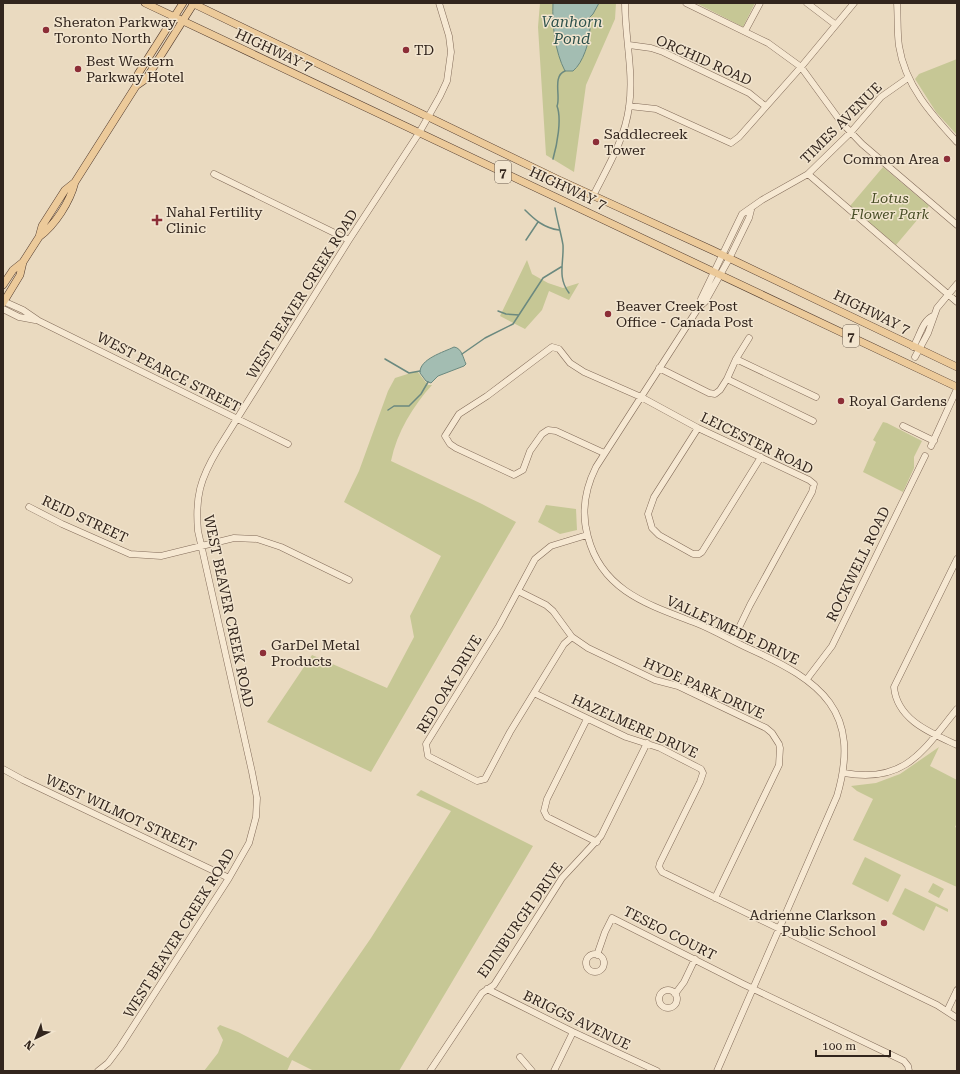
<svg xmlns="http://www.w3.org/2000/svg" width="960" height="1074" font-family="'Roboto Serif',serif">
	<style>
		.green { fill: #c6c795 }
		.water { fill: #a3bdb2; stroke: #6b897f }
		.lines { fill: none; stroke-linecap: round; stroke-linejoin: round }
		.stream { stroke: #6b897f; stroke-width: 1.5 }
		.minor-casing { stroke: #826b59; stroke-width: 7 }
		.major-casing { stroke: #503a2e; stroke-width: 8 }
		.minor { stroke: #f6e8d2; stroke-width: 6 }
		.major { stroke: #ecca9a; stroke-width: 7 }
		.poi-dot { fill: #8c2e37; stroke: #f2e5cf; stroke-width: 1.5 }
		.labels { text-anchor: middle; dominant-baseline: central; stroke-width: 3; stroke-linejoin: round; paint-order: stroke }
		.shield { fill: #f2e5cf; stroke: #6c5f52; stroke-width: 1 }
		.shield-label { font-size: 13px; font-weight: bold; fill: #32251d }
		.poi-label { font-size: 14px; fill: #32251d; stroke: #f2e5cf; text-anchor: start }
		.street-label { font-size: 14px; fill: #32251d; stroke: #f2e5cf }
		.park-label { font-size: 14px; font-style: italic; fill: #474d25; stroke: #f2e5cf }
		.water-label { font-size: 15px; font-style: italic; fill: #2d514c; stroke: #f2e5cf }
	</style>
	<rect width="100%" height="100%" fill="#eadac0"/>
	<path class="green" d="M540 3H616L615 19 586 85 574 172 546 155 538 27Z
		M696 3H755L743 27Z
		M957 59V135L936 112 915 79 919 74Z
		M883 167 929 206 896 245 850 206Z
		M527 260 532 274 548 283 563 288 579 283 569 300 549 291 542 310 525 329 500 316Z
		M417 371 428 385H432C413 406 397 432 391 461L482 504 516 522 371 772 267 722 312 655 387 688 414 637 410 616 441 556 344 502 359 471 388 391 395 378Z
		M883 422 887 423 922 441 914 457V468L903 492 863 472 876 442 873 440Z
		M546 505 576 509 577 530 560 534 538 522Z
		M939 747 930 766 957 780V823L955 827 957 828V887L853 840 873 799 857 791 851 786 876 783 900 774Z
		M421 790 533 846 399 1071H314L292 1060 287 1071H204L218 1053 223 1040 217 1028 220 1025 238 1032 288 1058 371 938 451 811 416 795Z
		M865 857 901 875 888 902 852 884Z
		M933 883 944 889 939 898 928 892Z
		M905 888 948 909V912L936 906 924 931 892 914Z"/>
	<path class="water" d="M553 3H599L593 14 587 20C588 22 590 25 590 28 590 41 583 63 573 71H565C555 52 552 25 553 3Z
		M454 347C462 348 463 358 466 364L464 366 438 376 431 383 426 381 420 373C419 359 444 352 454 347Z"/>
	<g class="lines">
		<path class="stream" d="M553 159C557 145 562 119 557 106 561 97 552 76 565 71
			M555 208C557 220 561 233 563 245 564 263 557 277 569 293
			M525 210C535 220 544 228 559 230
			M526 240 538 222
			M498 311 506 314 519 315
			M462 354 485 338 513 324 543 278 561 267
			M385 359 409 373 420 371
			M388 410 394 406H409L421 394 428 382"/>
		<g class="minor-casing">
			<path id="minor" d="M686 3 768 43 801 67 841 122 862 144 957 225
				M807 3 836 25
				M897 3C898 17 897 32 899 46 905 85 931 114 957 142
				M745 31 760 3
				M629 45 651 48 663 52 749 93 765 106
				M629 106 656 109 731 143 739 137 801 67 854 3
				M214 174 349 240
				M808 174 957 302
				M593 196C607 168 625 139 629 107 634 73 625 38 625 3
				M3 301 23 310 39 321 288 444
				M699 307 701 299 742 214 762 200 808 174 851 132 881 97 908 78
				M3 309 19 317 35 320
				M913 347C920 336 922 321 933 316
				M915 357 928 333 937 308 957 284
				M736 359 816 397
				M659 368 709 393 715 394 720 390 727 379 813 421
				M727 379 736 359 749 338
				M903 426 934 441
				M698 428 654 497 648 514 652 528 659 535 693 554H699L702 552 761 457
				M931 446 957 389
				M604 453 556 431 548 430 542 434 530 451 523 470 514 475 456 448 450 444 445 436 459 414 487 396 552 347 559 349 570 363 584 372 641 397 698 428 809 480 814 484 812 492 750 605 733 640
				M29 507 62 524 130 554 161 556 234 538 257 539 281 547 349 580
				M957 559 894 687C897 720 931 733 957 745
				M518 591 546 605 553 611 572 637 588 648 655 680 678 686 766 728 772 733 779 744 780 748 779 765 715 898
				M572 637 564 644 510 732 485 779 477 781 428 756 426 744 499 626 535 559 551 546 587 535
				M807 679 832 646 925 456
				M534 693 626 737 660 748 701 769 703 773 700 782 660 863 659 867 662 872 937 1005 957 1018
				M587 719 547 799 544 811 547 817 597 842
				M3 769 23 780 229 878
				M844 773C905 784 923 751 957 709
				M586 963a9 9 0 1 1 18 0a9 9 0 1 1-18 0Z
				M597 955 605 932 612 918 743 984 904 1061 908 1066 909 1071
				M487 989 573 1032 657 1071
				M659 999a9 9 0 1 1 18 0a9 9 0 1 1-18 0Z
				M675 994 684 982 695 959
				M947 1011 957 990
				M520 1057 532 1071
				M98 1071 108 1063 120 1047 229 878 249 843 256 817 257 798 252 772 198 531C195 497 200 479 218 449L349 240 419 133 440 96 447 81 451 52 449 36 439 3
				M430 1071 482 993 494 985 562 878 601 836 647 743
				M554 1071 573 1032
				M717 1071 837 796C862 711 821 681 750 649 732 641 714 630 696 623 649 605 602 591 588 537 581 513 585 489 596 467L699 307 705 302 729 259 749 218 751 210"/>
		</g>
		<g class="major-casing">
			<path id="major" d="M145 3 957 387
				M192 3 559 180 712 250 957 367
				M136 86 138 74 183 3
				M39 237C55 225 70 202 75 182
				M3 285 13 270 23 262
				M3 303 20 275 23 262 39 237 42 226 65 190 75 182 136 86 146 79 194 3"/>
		</g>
		<use href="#minor" class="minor"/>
		<use href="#major" class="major"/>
	</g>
	<g class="poi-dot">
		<circle cx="46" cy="30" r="4"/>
		<circle cx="406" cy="50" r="4"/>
		<circle cx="78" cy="69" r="4"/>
		<circle cx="596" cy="142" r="4"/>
		<circle cx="947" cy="159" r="4"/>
		<path d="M155 214h4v4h4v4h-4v4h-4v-4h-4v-4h4z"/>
		<circle cx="608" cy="314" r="4"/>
		<circle cx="841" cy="401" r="4"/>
		<circle cx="263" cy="653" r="4"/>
		<circle cx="884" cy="923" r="4"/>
	</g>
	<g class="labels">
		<g class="shield">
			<rect x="495" y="161" width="16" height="22" rx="3"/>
			<rect x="843" y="325" width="16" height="22" rx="3"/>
		</g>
		<g class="shield-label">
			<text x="503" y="172">7</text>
			<text x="851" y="336">7</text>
		</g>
		<g class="poi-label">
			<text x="54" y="22">Sheraton Parkway<tspan x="54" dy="16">Toronto North</tspan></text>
			<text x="414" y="50">TD</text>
			<text x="86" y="61">Best Western<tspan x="86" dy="16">Parkway Hotel</tspan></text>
			<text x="604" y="134">Saddlecreek<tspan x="604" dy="16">Tower</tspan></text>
			<text x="939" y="159" text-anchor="end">Common Area</text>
			<text x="166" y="212">Nahal Fertility<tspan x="166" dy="16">Clinic</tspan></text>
			<text x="616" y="306">Beaver Creek Post<tspan x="616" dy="16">Office - Canada Post</tspan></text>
			<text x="849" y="401">Royal Gardens</text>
			<text x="271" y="645">GarDel Metal<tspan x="271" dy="16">Products</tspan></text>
			<text x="876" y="915" text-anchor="end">Adrienne Clarkson<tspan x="876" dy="16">Public School</tspan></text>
		</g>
		<g class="street-label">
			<text transform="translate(274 50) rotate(25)">HIGHWAY 7</text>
			<text transform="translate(704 60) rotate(24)">ORCHID ROAD</text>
			<text transform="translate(841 123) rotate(-45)">TIMES AVENUE</text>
			<text transform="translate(568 188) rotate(25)">HIGHWAY 7</text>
			<text transform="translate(302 294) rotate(-58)">WEST BEAVER CREEK ROAD</text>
			<text transform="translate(872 312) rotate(26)">HIGHWAY 7</text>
			<text transform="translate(169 372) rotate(27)">WEST PEARCE STREET</text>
			<text transform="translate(757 443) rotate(26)">LEICESTER ROAD</text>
			<text transform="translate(85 519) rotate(25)">REID STREET</text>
			<text transform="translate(858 564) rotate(-64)">ROCKWELL ROAD</text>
			<text transform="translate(229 611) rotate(78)">WEST BEAVER CREEK ROAD</text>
			<text transform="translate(733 630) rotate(25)">VALLEYMEDE DRIVE</text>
			<text transform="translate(449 684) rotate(-59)">RED OAK DRIVE</text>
			<text transform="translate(704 688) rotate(24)">HYDE PARK DRIVE</text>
			<text transform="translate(635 726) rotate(24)">HAZELMERE DRIVE</text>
			<text transform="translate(121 813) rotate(25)">WEST WILMOT STREET</text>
			<text transform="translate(520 920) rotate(-55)">EDINBURGH DRIVE</text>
			<text transform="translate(179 933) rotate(-58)">WEST BEAVER CREEK ROAD</text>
			<text transform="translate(670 933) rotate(27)">TESEO COURT</text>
			<text transform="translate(577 1020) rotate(26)">BRIGGS AVENUE</text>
		</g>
		<g class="park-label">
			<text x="890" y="198">Lotus<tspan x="890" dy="16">Flower Park</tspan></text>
		</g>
		<g class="water-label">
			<text x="572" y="22">Vanhorn<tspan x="572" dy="17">Pond</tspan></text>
		</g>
	</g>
	<rect width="960" height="1074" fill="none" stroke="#32251d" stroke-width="8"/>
	<g transform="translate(36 1038) rotate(223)" stroke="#f2e5cf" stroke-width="3" paint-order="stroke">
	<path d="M0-3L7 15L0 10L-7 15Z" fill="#32251d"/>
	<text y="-6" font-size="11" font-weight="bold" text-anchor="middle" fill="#32251d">N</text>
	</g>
	<path d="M816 1050v6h74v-6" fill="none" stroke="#32251d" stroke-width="2"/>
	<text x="822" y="1050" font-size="12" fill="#32251d" stroke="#f2e5cf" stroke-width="3" paint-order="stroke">100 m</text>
</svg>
